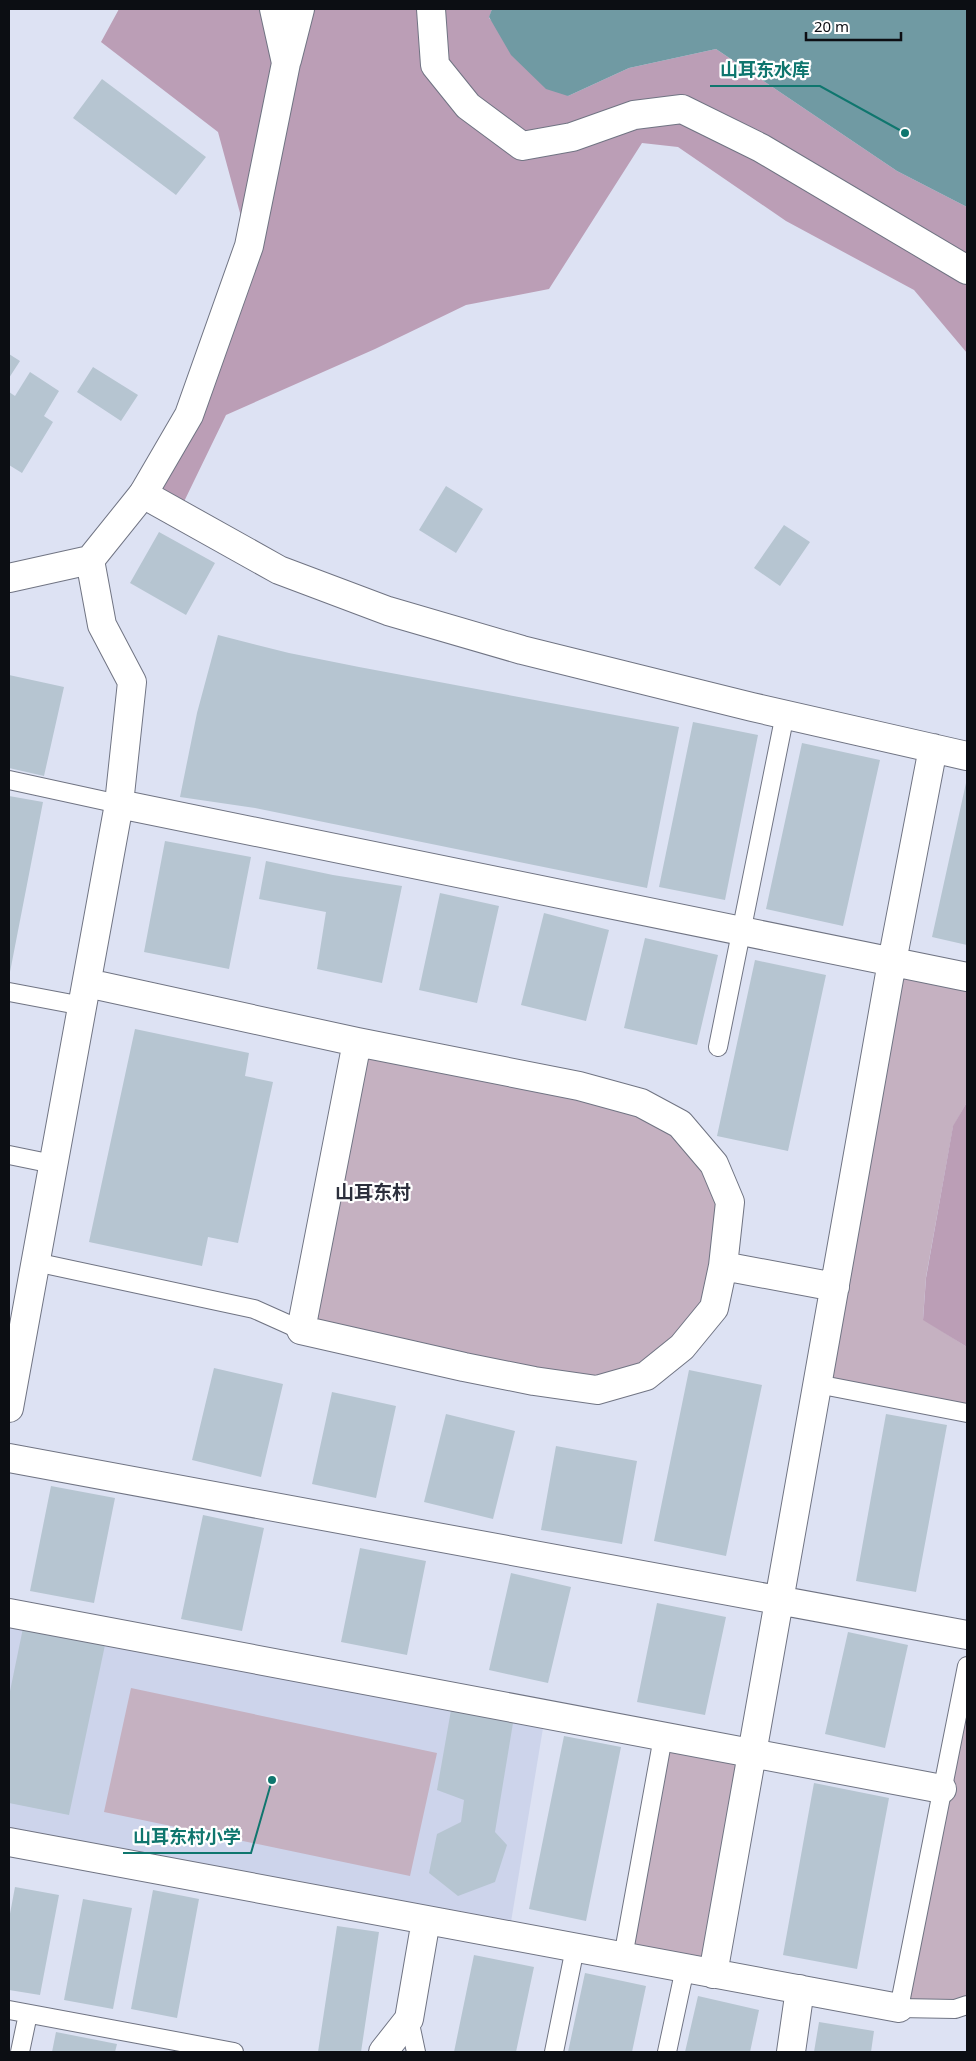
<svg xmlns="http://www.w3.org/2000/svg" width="976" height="2061" font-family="'Noto Sans','Noto Sans SC',sans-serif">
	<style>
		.built { fill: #cdd4eb }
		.green { fill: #c5b1c1 }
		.forest { fill: #bb9eb6 }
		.water { fill: #709aa3 }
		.building { fill: #b6c5d1 }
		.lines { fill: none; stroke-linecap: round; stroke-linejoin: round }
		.service-casing { stroke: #707483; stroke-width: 20 }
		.minor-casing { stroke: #707483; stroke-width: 30 }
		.tertiary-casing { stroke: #707483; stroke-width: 30 }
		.service { stroke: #fff; stroke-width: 18 }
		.minor { stroke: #fff; stroke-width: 28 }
		.tertiary { stroke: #fff; stroke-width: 28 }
		.labels { text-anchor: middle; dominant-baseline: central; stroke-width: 4.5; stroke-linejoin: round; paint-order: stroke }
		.quarter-label { font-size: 19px; font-weight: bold; fill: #2c2f3c; stroke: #fff }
		.leader { fill: none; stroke: #0f766e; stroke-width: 2 }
		.callout-dot { fill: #0f766e; stroke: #fff; stroke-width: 2 }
		.callout-label { font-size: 18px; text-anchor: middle; font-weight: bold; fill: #0f766e; stroke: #fff; stroke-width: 4.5; stroke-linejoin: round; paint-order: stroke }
	</style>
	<rect width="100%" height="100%" fill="#dde2f3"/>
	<path class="built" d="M9 1617 544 1722 510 1928 9 1837Z"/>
	<path class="green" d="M892 962 967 977V1102L953 1127 926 1277 923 1319 967 1347V1413L817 1384Z
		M357 1042 641 1103 714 1164 723 1266 682 1347 597 1390 301 1330Z
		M967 1666V2005L899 2008Z
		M131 1688 437 1753 410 1876 104 1812Z
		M663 1737 752 1754 713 1974 623 1957Z"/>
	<path class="forest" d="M119 9H492L489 18 568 96 629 68 716 49 897 171 967 207V353L914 290 786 221 678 147 642 143 549 289 466 305 375 349 226 415 178 514 143 494 249 246 218 132 101 42Z
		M967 1102V1347L923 1320 926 1278 953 1126Z"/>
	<path class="water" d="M492 9H967V207L897 171 716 49 629 68 568 96 546 89 511 55 489 17Z"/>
	<path class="building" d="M102 79 206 157 176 195 73 118Z
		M9 354 20 361 9 378Z
		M93 367 138 395 121 421 77 392Z
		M30 372 59 391 44 416 53 422 22 473 9 465V392L15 396Z
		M446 486 483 509 456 553 419 530Z
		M784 525 810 542 780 586 754 568Z
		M159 532 215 563 186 615 130 583Z
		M218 635 289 653 359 667 679 727 647 888 255 808 180 797 197 713Z
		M9 675 64 687 44 776 9 768Z
		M693 722 758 735 725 900 659 887Z
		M802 743 880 760 843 926 766 909Z
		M966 783H967V945L932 937Z
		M9 796 43 802 10 972H9Z
		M165 841 251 857 229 969 144 952Z
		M266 861 333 875 402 886 382 983 317 969 326 912 259 899Z
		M440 893 499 906 477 1003 419 990Z
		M544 913 609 930 586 1021 521 1005Z
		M645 938 718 955 697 1045 624 1028Z
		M755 960 826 975 788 1151 717 1136Z
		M135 1029 249 1053 245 1076 273 1082 238 1243 208 1237 202 1266 89 1242Z
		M214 1368 283 1384 261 1477 192 1460Z
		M689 1370 762 1385 726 1556 654 1541Z
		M332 1392 396 1406 376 1498 312 1484Z
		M446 1414 515 1431 493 1519 424 1502Z
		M886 1414 947 1425 916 1592 856 1581Z
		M556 1446 637 1461 622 1544 541 1530Z
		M51 1486 115 1498 94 1603 30 1591Z
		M203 1515 264 1528 242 1631 181 1619Z
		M360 1548 426 1561 407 1655 341 1642Z
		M511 1573 571 1587 548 1683 489 1670Z
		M657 1603 726 1617 705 1715 637 1702Z
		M23 1628 105 1645 69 1815 9 1803V1696Z
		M848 1632 908 1645 885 1748 825 1734Z
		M451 1710 513 1723 495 1832 507 1845 495 1882 458 1896 429 1873 437 1834 461 1822 464 1800 437 1790Z
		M564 1736 621 1747 586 1921 529 1909Z
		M814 1783 889 1798 857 1969 783 1955Z
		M15 1887 59 1895 40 1995 9 1990V1919Z
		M153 1890 199 1899 177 2018 131 2009Z
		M83 1899 132 1908 113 2009 64 2000Z
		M337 1926 379 1932 361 2052H318Z
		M474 1955 534 1967 516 2052H454Z
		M585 1973 646 1986 632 2052H568Z
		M698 1996 759 2010 750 2052H685Z
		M819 2022 874 2031 871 2052H814Z
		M56 2032 117 2044 115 2052H52Z"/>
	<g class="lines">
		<g class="service-casing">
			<path id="service" d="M9 780 119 804
				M9 992 83 1006
				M718 1047 785 714
				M9 1155 53 1164
				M35 1262 254 1309 301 1330
				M817 1384 967 1413
				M967 1666 899 2008 955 2009 967 2005
				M623 1957 663 1737
				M9 2010 234 2052
				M409 2019 416 2052
				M20 2052 28 2014
				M554 2052 575 1948
				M667 2052 685 1968"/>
		</g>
		<g class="minor-casing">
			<path id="minor" d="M431 9 435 65 468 106 522 146 572 137 634 115 682 109 761 148 967 270
				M143 494 279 570 388 611 522 650 752 707 967 756
				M119 804 967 977
				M87 983 357 1042 579 1086 641 1103 680 1124 714 1164 730 1202 723 1266 714 1308 682 1347 646 1376 597 1390 534 1381 464 1367 301 1330 357 1042
				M723 1266 835 1287
				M9 1408 119 804 132 682 102 625 90 560
				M9 1458 967 1635
				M9 1613 942 1789
				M9 1842 899 2008
				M713 1974 892 962 933 748
				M383 2052 409 2019 426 1920
				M791 2052 800 1989"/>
		</g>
		<g class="tertiary-casing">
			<path id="tertiary" d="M287 60 300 9
				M9 578 90 560 143 494 189 415 249 246 286 63 274 9"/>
		</g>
		<use href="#service" class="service"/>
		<use href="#minor" class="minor"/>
		<use href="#tertiary" class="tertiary"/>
	</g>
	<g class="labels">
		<g class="quarter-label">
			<text x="373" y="1192">山耳东村</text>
		</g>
	</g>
	<path class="leader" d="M905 133L820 86H710M272 1780L251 1853H123"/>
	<g class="callout-dot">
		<circle cx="905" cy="133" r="5"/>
		<circle cx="272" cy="1780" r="5"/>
	</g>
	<g class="callout-label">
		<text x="765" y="76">山耳东水库</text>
		<text x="187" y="1843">山耳东村小学</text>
	</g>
	<rect width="976" height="2061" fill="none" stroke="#0c0e13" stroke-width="20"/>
	<path d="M806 32v8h95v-8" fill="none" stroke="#0c0e13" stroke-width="2.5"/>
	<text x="814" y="32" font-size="15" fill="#0c0e13" stroke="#ffffff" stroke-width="4" paint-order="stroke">20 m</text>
</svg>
